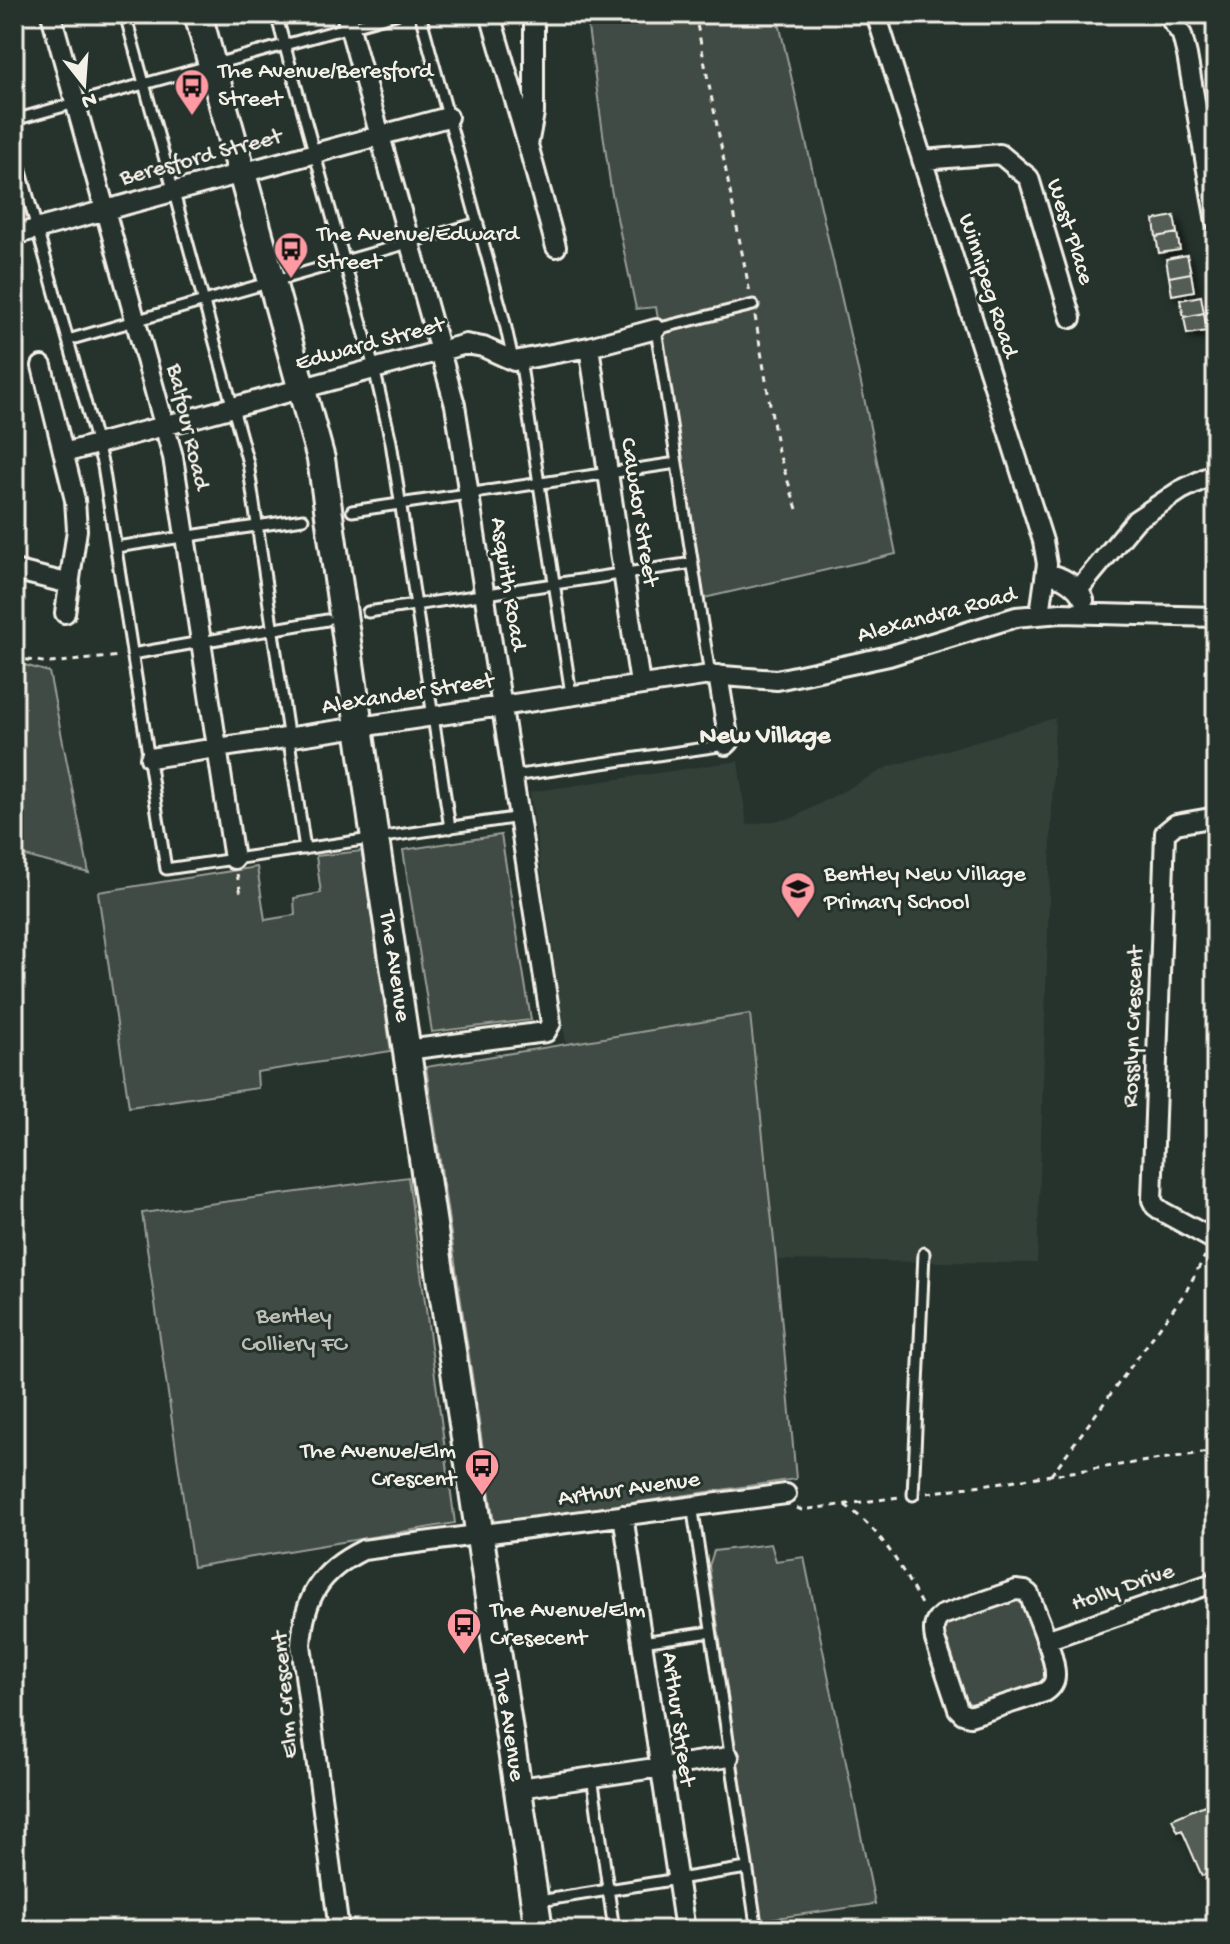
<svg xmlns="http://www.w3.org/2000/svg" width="1230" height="1944" font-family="'Gochi Hand',sans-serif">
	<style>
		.built { fill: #333f39 }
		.green { fill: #414b45; stroke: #9a9e96; stroke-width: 2 }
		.building { fill: #525c55; stroke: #f4f1e8; stroke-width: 2; filter: url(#shadow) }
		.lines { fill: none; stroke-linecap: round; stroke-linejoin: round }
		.lane-casing { stroke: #f4f1e8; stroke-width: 15 }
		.street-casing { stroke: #f4f1e8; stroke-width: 24 }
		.secondary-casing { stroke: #f4f1e8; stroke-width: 32 }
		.path { stroke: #f4f1e8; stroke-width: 3; stroke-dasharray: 6 6; stroke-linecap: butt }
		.lane { stroke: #26332d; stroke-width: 9 }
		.street { stroke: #26332d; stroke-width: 18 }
		.secondary { stroke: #26332d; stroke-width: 26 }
		.labels { text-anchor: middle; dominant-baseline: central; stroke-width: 6; stroke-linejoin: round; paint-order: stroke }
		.poi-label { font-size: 24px; fill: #f4f1e8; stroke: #26332d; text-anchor: start }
		.street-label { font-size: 24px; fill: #f4f1e8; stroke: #26332d }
		.park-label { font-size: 24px; fill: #bebfb7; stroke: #26332d }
		.neighbourhood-label { font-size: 26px; font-weight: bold; fill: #f4f1e8; stroke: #26332d }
	</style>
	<defs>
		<filter id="shadow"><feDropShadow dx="4.5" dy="4.5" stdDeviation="4" flood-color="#0009"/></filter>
	</defs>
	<rect width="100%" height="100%" fill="#26332d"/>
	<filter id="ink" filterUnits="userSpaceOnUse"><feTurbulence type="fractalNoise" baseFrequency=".0125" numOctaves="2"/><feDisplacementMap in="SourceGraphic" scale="16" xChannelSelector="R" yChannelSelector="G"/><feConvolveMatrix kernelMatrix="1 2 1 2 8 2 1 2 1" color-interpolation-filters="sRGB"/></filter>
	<g filter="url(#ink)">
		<path class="built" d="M1055 718 1037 1263 776 1260 750 1014 566 1045 530 792 738 761 747 825 793 818 888 767Z"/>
		<path class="green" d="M586 14H777L862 388 896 554 704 598 656 307 636 309 611 189Z
			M14 662 49 672 89 873 14 853Z
			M501 835 531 1020 432 1032 403 850Z
			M362 851 391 1051 257 1072 258 1088 129 1107 98 892 257 867 265 920 295 915 294 898 321 893 316 856Z
			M750 1014 776 1260 796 1479 494 1523 426 1067Z
			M408 1177 455 1523 193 1567 142 1213Z
			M771 1544 776 1561 804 1557 875 1904 761 1920 709 1566 714 1551Z
			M1012 1598 1025 1603 1048 1669 1047 1678 1040 1687 977 1707 967 1702 948 1642 943 1639 945 1623Z"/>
		<path class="building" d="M1174 216 1177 233 1156 237 1154 220Z
			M1177 233 1180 250 1159 253 1156 237Z
			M1187 255 1191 273 1169 277 1166 259Z
			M1191 273 1194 291 1172 295 1169 277Z
			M1201 296 1204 313 1184 317 1180 300Z
			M1204 313 1207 331 1187 334 1184 317Z
			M1216 1800V1879L1213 1871 1202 1876 1182 1830 1178 1832 1172 1819Z"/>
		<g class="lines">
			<g class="lane-casing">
				<path id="lane" d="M125 14 248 463 305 849
					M276 14 374 368 391 442 450 828
					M420 14 504 319 513 360
					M14 120 396 14
					M14 146 103 466 166 869 520 817
					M68 340 478 223
					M520 359 571 694
					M352 511 677 463
					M116 547 303 519
					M368 612 693 563
					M132 654 327 620
					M710 675 656 329 753 305
					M513 776 726 745
					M913 1495 924 1253
					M692 1505 756 1924
					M642 1642 711 1632
					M592 1776 614 1930
					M539 1901 747 1868"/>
			</g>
			<g class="street-casing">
				<path id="street" d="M51 14 173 457 234 859
					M346 14 455 405 551 1023 546 1032 407 1050
					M490 14 528 145 534 113V14
					M876 14 1043 541 1047 564 1040 614
					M1167 14 1182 35 1187 55 1216 222
					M528 145 556 247
					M922 160 1000 154 1029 178 1071 318
					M14 235 448 117
					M589 347 640 684
					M42 366 75 500 77 530 65 613
					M64 453 466 344 483 347 514 361 589 347 656 329
					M14 570 70 584
					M1046 573C1062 576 1077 585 1084 600
					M1078 590 1136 520 1181 490 1216 473
					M718 675 729 742 726 745
					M150 758 710 675 777 680 889 656 1016 617 1061 613 1216 617
					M1216 817 1176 824 1165 833 1152 1200 1155 1206 1163 1212 1216 1241
					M623 1515 685 1930
					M1016 1590 1025 1591 1029 1594C1036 1614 1056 1656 1055 1676 1055 1684 1051 1688 1045 1692L970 1716 963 1714 958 1709 935 1640C933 1629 933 1622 942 1615Z
					M1046 1640 1216 1582
					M519 1788 729 1757
					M339 1930 301 1645C304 1597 320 1571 363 1550L786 1494"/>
			</g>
			<g class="secondary-casing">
				<g id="secondary">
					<path id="s1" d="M198 14 321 459 375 839 539 1930"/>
				</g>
			</g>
			<path class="path" d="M695 14 750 293
				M755 316 778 451 797 509
				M14 658 50 663 121 656
				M237 874 241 894
				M1051 1475 1185 1293 1205 1256
				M927 1493 1216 1451
				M845 1505C883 1532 902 1568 923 1608
				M797 1508 802 1510 900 1497"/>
			<use href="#lane" class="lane"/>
			<use href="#street" class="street"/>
			<use href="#secondary" class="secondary"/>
		</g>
	</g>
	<defs>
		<g id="bus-pin" transform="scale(1.8)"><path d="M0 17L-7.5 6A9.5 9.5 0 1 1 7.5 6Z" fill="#ff9aa2" stroke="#26332d"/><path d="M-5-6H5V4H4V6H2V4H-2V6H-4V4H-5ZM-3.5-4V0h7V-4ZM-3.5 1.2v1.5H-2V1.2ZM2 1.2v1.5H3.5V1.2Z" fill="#111"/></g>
		<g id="school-pin" transform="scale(1.8)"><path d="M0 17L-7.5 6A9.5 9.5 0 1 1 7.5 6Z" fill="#ff9aa2" stroke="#26332d"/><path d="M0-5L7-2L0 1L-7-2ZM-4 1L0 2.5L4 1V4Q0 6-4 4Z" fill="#111"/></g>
	</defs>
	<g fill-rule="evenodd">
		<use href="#bus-pin" x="192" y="86"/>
		<use href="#bus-pin" x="291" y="249"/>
		<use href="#school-pin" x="798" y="889"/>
		<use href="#bus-pin" x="482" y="1466"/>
		<use href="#bus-pin" x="464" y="1625"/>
	</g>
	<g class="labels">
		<g class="poi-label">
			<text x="218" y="72">The Avenue/Beresford<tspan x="218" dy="28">Street</tspan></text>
			<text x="317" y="235">The Avenue/Edward<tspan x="317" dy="28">Street</tspan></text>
			<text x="824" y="875">Bentley New Village<tspan x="824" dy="28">Primary School</tspan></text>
			<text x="456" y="1452" text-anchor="end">The Avenue/Elm<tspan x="456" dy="28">Crescent</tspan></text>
			<text x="490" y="1611">The Avenue/Elm<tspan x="490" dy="28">Cresecent</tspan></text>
		</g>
		<g class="street-label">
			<text transform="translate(201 158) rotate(-15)">Beresford Street</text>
			<text transform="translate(1069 232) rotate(72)">West Place</text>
			<text transform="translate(987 286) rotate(72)">Winnipeg Road</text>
			<text transform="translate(370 345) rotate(-15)">Edward Street</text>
			<text transform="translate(187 427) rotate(77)">Balfour Road</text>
			<text transform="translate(638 512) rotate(81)">Cawdor Street</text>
			<text transform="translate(507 584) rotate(81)">Asquith Road</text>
			<text transform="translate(937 616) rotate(-15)">Alexandra Road</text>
			<text transform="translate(408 695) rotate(-9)">Alexander Street</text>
			<text stroke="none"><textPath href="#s1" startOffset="974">The Avenue</textPath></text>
			<text transform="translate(1134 1027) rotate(-88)">Rosslyn Crescent</text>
			<text transform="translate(629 1490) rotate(-8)">Arthur Avenue</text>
			<text transform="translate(1123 1588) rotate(-19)">Holly Drive</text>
			<text transform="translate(286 1695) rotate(-95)">Elm Crescent</text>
			<text transform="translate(677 1719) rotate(82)">Arthur Street</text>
			<text stroke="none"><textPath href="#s1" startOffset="1742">The Avenue</textPath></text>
		</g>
		<g class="park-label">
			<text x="294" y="1317">Bentley<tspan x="294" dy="28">Colliery FC</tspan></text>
		</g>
		<g class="neighbourhood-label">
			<text x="765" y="737">New Village</text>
		</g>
	</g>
	<rect width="1230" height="1944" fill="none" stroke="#26332d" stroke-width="48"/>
	<rect x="24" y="24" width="1182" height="1896" fill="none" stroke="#f4f1e8" stroke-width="3" filter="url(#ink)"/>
	<g transform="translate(84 84) rotate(163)" stroke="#26332d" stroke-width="6" paint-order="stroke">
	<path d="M0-6L14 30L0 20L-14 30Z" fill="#f4f1e8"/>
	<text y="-12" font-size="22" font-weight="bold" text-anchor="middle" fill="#f4f1e8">N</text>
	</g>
</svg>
